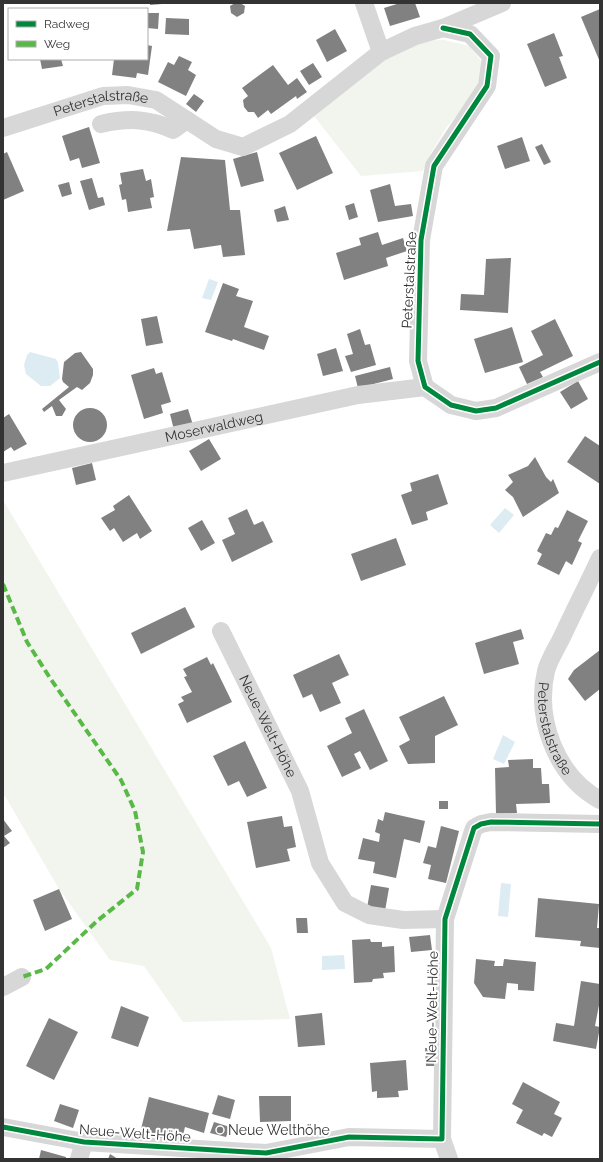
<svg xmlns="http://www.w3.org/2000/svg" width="603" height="1162" font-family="Raleway,sans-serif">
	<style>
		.green { fill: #f1f5ed }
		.water { fill: #ddebf3 }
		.building { fill: #818181 }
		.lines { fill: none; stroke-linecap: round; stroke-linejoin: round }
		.minor { stroke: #d7d7d7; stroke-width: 18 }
		.quiet { stroke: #58b947; stroke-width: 4; stroke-dasharray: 8 4; stroke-linecap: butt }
		.cycleway-casing { stroke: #fff; stroke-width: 8 }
		.cycleway { stroke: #00873e; stroke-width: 5 }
		.poi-dot { fill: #7a7a7a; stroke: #fff; stroke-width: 1.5 }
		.labels { text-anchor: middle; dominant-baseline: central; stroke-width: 4; stroke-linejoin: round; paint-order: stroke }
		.street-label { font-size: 14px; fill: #333; stroke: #fff }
		.poi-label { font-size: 14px; fill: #333; stroke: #fff; text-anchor: start }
	</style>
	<rect width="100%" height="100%" fill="#fff"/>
	<path class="green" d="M444 40 469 46 482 62 481 78 466 104 446 128 431 153 423 171 361 176 314 116 391 54 420 41Z
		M3 500 271 948 290 1019 183 1022 144 966 110 960 59 889 5 796 3 797Z"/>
	<path class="water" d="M209 279 218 282 211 300 202 298Z
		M30 352 56 359 58 363 60 378 50 386H41L26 374 24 365 27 355Z
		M505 508 514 515 499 533 490 525Z
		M503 735 515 742 504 764 493 759Z
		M501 883 511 884 508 917 498 916Z
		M344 955 345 969 322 970V956Z"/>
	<path class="building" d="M150 3H162V4L150 5Z
		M235 3H240L245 6 244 13 237 17 231 13 230 6Z
		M400 3H415L420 17 390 26 384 8Z
		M600 9V62L581 17Z
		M147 13H159L158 29 147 28Z
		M166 18 189 19V35L165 34Z
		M335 29 347 51 327 62 316 40Z
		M554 33 563 56 559 57 567 78 545 87 527 44Z
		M147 45 152 46 148 75 137 73 136 78 112 75 114 59H147Z
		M179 56 192 62 188 70 196 75 186 96 158 82 168 62 174 65Z
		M40 59H61L63 66 42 69Z
		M313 63 322 77 309 85 300 71Z
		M273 65 288 85 297 78 307 92 297 99 296 96 271 114 268 110 258 118 254 112H248L244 107 243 100 248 96 242 88Z
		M194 94 204 101 196 112 186 104Z
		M89 127 100 163 82 168 79 158 70 161 62 136Z
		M316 136 333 173 297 190 279 153Z
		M522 137 530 161 505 169 497 146Z
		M542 144 551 162 544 165 535 147Z
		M7 152 24 191 3 200V154Z
		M257 152 264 181 241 187 233 159Z
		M181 157 225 160 230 210H240L245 255 223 257 221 245 194 249 190 229 167 231Z
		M143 169 146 181 151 179 154 197 150 198 152 208 128 212 126 199 122 200 119 185 122 184 120 173Z
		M92 178 98 198 103 197 105 205 89 210 80 181Z
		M69 182 72 194 62 197 58 185Z
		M390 184 395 206 411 204 413 216 378 222 370 190Z
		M354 203 358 217 349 220 345 206Z
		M285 206 289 220 277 222 274 210Z
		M378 232 382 245 403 238 407 251 386 258 388 266 344 280 336 253 361 245 359 238Z
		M511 258 508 313 460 310 461 294 484 295 486 259Z
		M223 283 239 289 236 296 253 301 244 327 269 336 264 350 233 339 232 341 205 332Z
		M157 316 163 343 146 346 141 319Z
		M555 319 573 356 540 372 543 377 527 384 519 367 543 355 531 331Z
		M512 327 523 362 485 373 474 339Z
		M360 329 365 345 370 344 376 365 351 372 345 356 353 354 347 334Z
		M336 348 343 371 323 376 317 354Z
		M81 352 93 369V375L90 383 82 390 77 387 59 400 66 409 62 416H56L52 406 44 412 42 409 69 387 63 382 62 379 64 362 75 353Z
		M390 367 393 379 358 388 355 376Z
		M154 368 156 374 162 372 171 402 161 405 163 413 144 419 131 375Z
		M578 381 588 399 571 409 560 392Z
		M73 425a17 17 0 1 1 34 0a17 17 0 1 1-34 0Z
		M188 409 193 425 174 430 170 414Z
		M9 414 27 444 14 451 11 447 3 452V418Z
		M585 436 600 446V484L567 462Z
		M209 439 221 459 201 471 189 451Z
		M535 457 546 477 551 482 553 479 559 493 523 517 513 497 505 490 513 482 508 475 528 466Z
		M92 463 96 480 76 485 72 468Z
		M438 474 448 504 426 512 428 520 412 525 401 495 412 491 410 483Z
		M129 495 152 531 140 539 137 533 123 542 114 528 110 531 101 518 115 510 113 506Z
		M247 509 254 525 263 521 273 542 232 562 222 540 235 534 228 518Z
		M567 510 588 521 578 541 582 543 572 565 566 561 559 575 537 564 542 554 537 551 546 533 551 535 555 527 558 528Z
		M202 520 215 543 201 551 188 528Z
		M396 538 406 565 361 581 351 554Z
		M185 607 195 627 141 654 131 633Z
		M521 629 524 639 513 642 519 664 484 674 475 643Z
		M600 650V689L585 701 568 679 574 670Z
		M339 654 349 675 332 683 341 703 320 712 312 694 303 698 293 675Z
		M207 657 211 665 213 663 232 702 187 723 178 704 184 701 181 697 192 692 184 677 187 676 183 669Z
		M444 696 458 725 435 736V763L408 764 399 746 410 740 399 717Z
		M364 709 388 761 370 770 360 751 354 754 361 768 342 777 327 746 352 733 345 718Z
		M245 741 267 788 247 797 239 781 228 786 213 756Z
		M533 759V768H541L542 784H549L550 803 516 804 517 813 496 814 495 768 509 767 508 760Z
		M439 801H448V809H439Z
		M385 812 425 821 420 843 404 839 396 878 373 873 375 862 358 859 363 838 379 842 380 834 375 832 378 819 383 821Z
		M282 816 284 827 292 826 296 847 287 849 290 861 256 868 247 822Z
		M3 819 12 831 4 836 10 843 3 848Z
		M441 826 459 831 446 883 428 879 431 865 423 863 428 846 436 848Z
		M371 885 389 888 385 911 367 908Z
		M59 889 72 919 45 931 33 900Z
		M538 898 599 904 597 928H600V948L580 946 581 941 535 937Z
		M296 918H307L308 933H297Z
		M430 935 432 950 411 952 409 937Z
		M370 939 371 942H382V947L394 946 395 972 383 973 384 978 373 979 372 982 354 983 352 940Z
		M476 959 495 961 494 966H503L504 959 536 962 534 991 518 990V984L507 983 505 999 483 997 474 983Z
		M581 981 600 984V1000L595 1026 600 1027 596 1049 553 1041 556 1023 574 1026Z
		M121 1006 149 1017 138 1047 111 1038Z
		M322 1013 325 1045 298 1047 295 1016Z
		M49 1018 78 1032 54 1080 26 1066Z
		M425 1048H438L439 1066H426Z
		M406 1060 408 1090 398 1091 399 1097 377 1098V1091L372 1092 370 1063Z
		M523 1082 560 1102 554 1114 562 1118 552 1137 544 1133 542 1136 516 1123 523 1110 512 1104Z
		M218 1095 235 1100 230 1119 212 1114Z
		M259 1096H291V1121L260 1122Z
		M149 1097 209 1113 204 1133 185 1127 181 1143 140 1133Z
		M60 1104 79 1110 73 1128 54 1121Z
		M214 1122 230 1127 226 1137 210 1133Z
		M41 1150 66 1157V1159H39Z
		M110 1154 118 1159H108Z"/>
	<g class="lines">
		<g class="minor">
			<path d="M364 3 381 52"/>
			<path d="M443 28 470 34 491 56 487 86 434 166 421 240 418 361 425 387 451 405 476 411 496 408 600 362"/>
			<path d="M101 124C127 118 148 118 173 130L187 120"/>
			<path id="s1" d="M3 128 103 96 128 95 156 100 216 139 243 147 290 124 381 52 415 36 443 28 502 3"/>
			<path id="s2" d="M3 473 358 395 425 387"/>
			<path id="s3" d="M600 558C588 584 575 609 563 635 558 646 549 659 546 671 535 719 556 776 600 800"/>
			<path id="s4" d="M221 631 300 791 320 863 345 903 369 915 403 920 445 919"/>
			<path d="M3 987 22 977"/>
			<path d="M3 1127 84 1142 266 1153 349 1137 442 1139 445 919 474 828 481 824 491 822 600 824"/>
			<path d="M442 1139 449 1159"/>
			<path d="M79 1159 84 1142"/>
		</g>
		<path class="quiet" d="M3 584 27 642 50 678 121 780 135 811 143 852 137 889 97 921 46 969 22 977"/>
		<g class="cycleway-casing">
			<path id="cycleway" d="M443 28 470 34 491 56 487 86 434 166 421 240 418 361 425 387 451 405 476 411 496 408 600 362
				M3 1127 84 1142 266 1153 349 1137 442 1139 445 919 474 828 481 824 491 822 600 824"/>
		</g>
		<use href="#cycleway" class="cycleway"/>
	</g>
	<circle class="poi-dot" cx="220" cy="1130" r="4"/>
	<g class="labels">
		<g class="street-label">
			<text stroke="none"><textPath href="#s1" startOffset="102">Peterstalstraße</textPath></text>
			<text transform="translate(409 280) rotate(-87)">Peterstalstraße</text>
			<text stroke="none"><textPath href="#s2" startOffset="216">Moserwaldweg</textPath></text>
			<text stroke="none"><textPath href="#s4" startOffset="106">Neue-Welt-Höhe</textPath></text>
			<text stroke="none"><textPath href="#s3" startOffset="185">Peterstalstraße</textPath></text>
			<text transform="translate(432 1007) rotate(-89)">Neue-Welt-Höhe</text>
			<text transform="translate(135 1133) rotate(4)">Neue-Welt-Höhe</text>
		</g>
		<g class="poi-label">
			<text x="228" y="1130">Neue Welthöhe</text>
		</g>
	</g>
	<rect width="603" height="1162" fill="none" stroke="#333333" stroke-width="8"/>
	<rect x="8" y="8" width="140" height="52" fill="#ffffff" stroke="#adadad"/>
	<rect x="16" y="21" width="20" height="6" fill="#00873e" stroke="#adadad"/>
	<text x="44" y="28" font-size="12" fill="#333333">Radweg</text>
	<rect x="16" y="41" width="20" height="6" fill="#58b947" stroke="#adadad"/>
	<text x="44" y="48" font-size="12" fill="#333333">Weg</text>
</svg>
